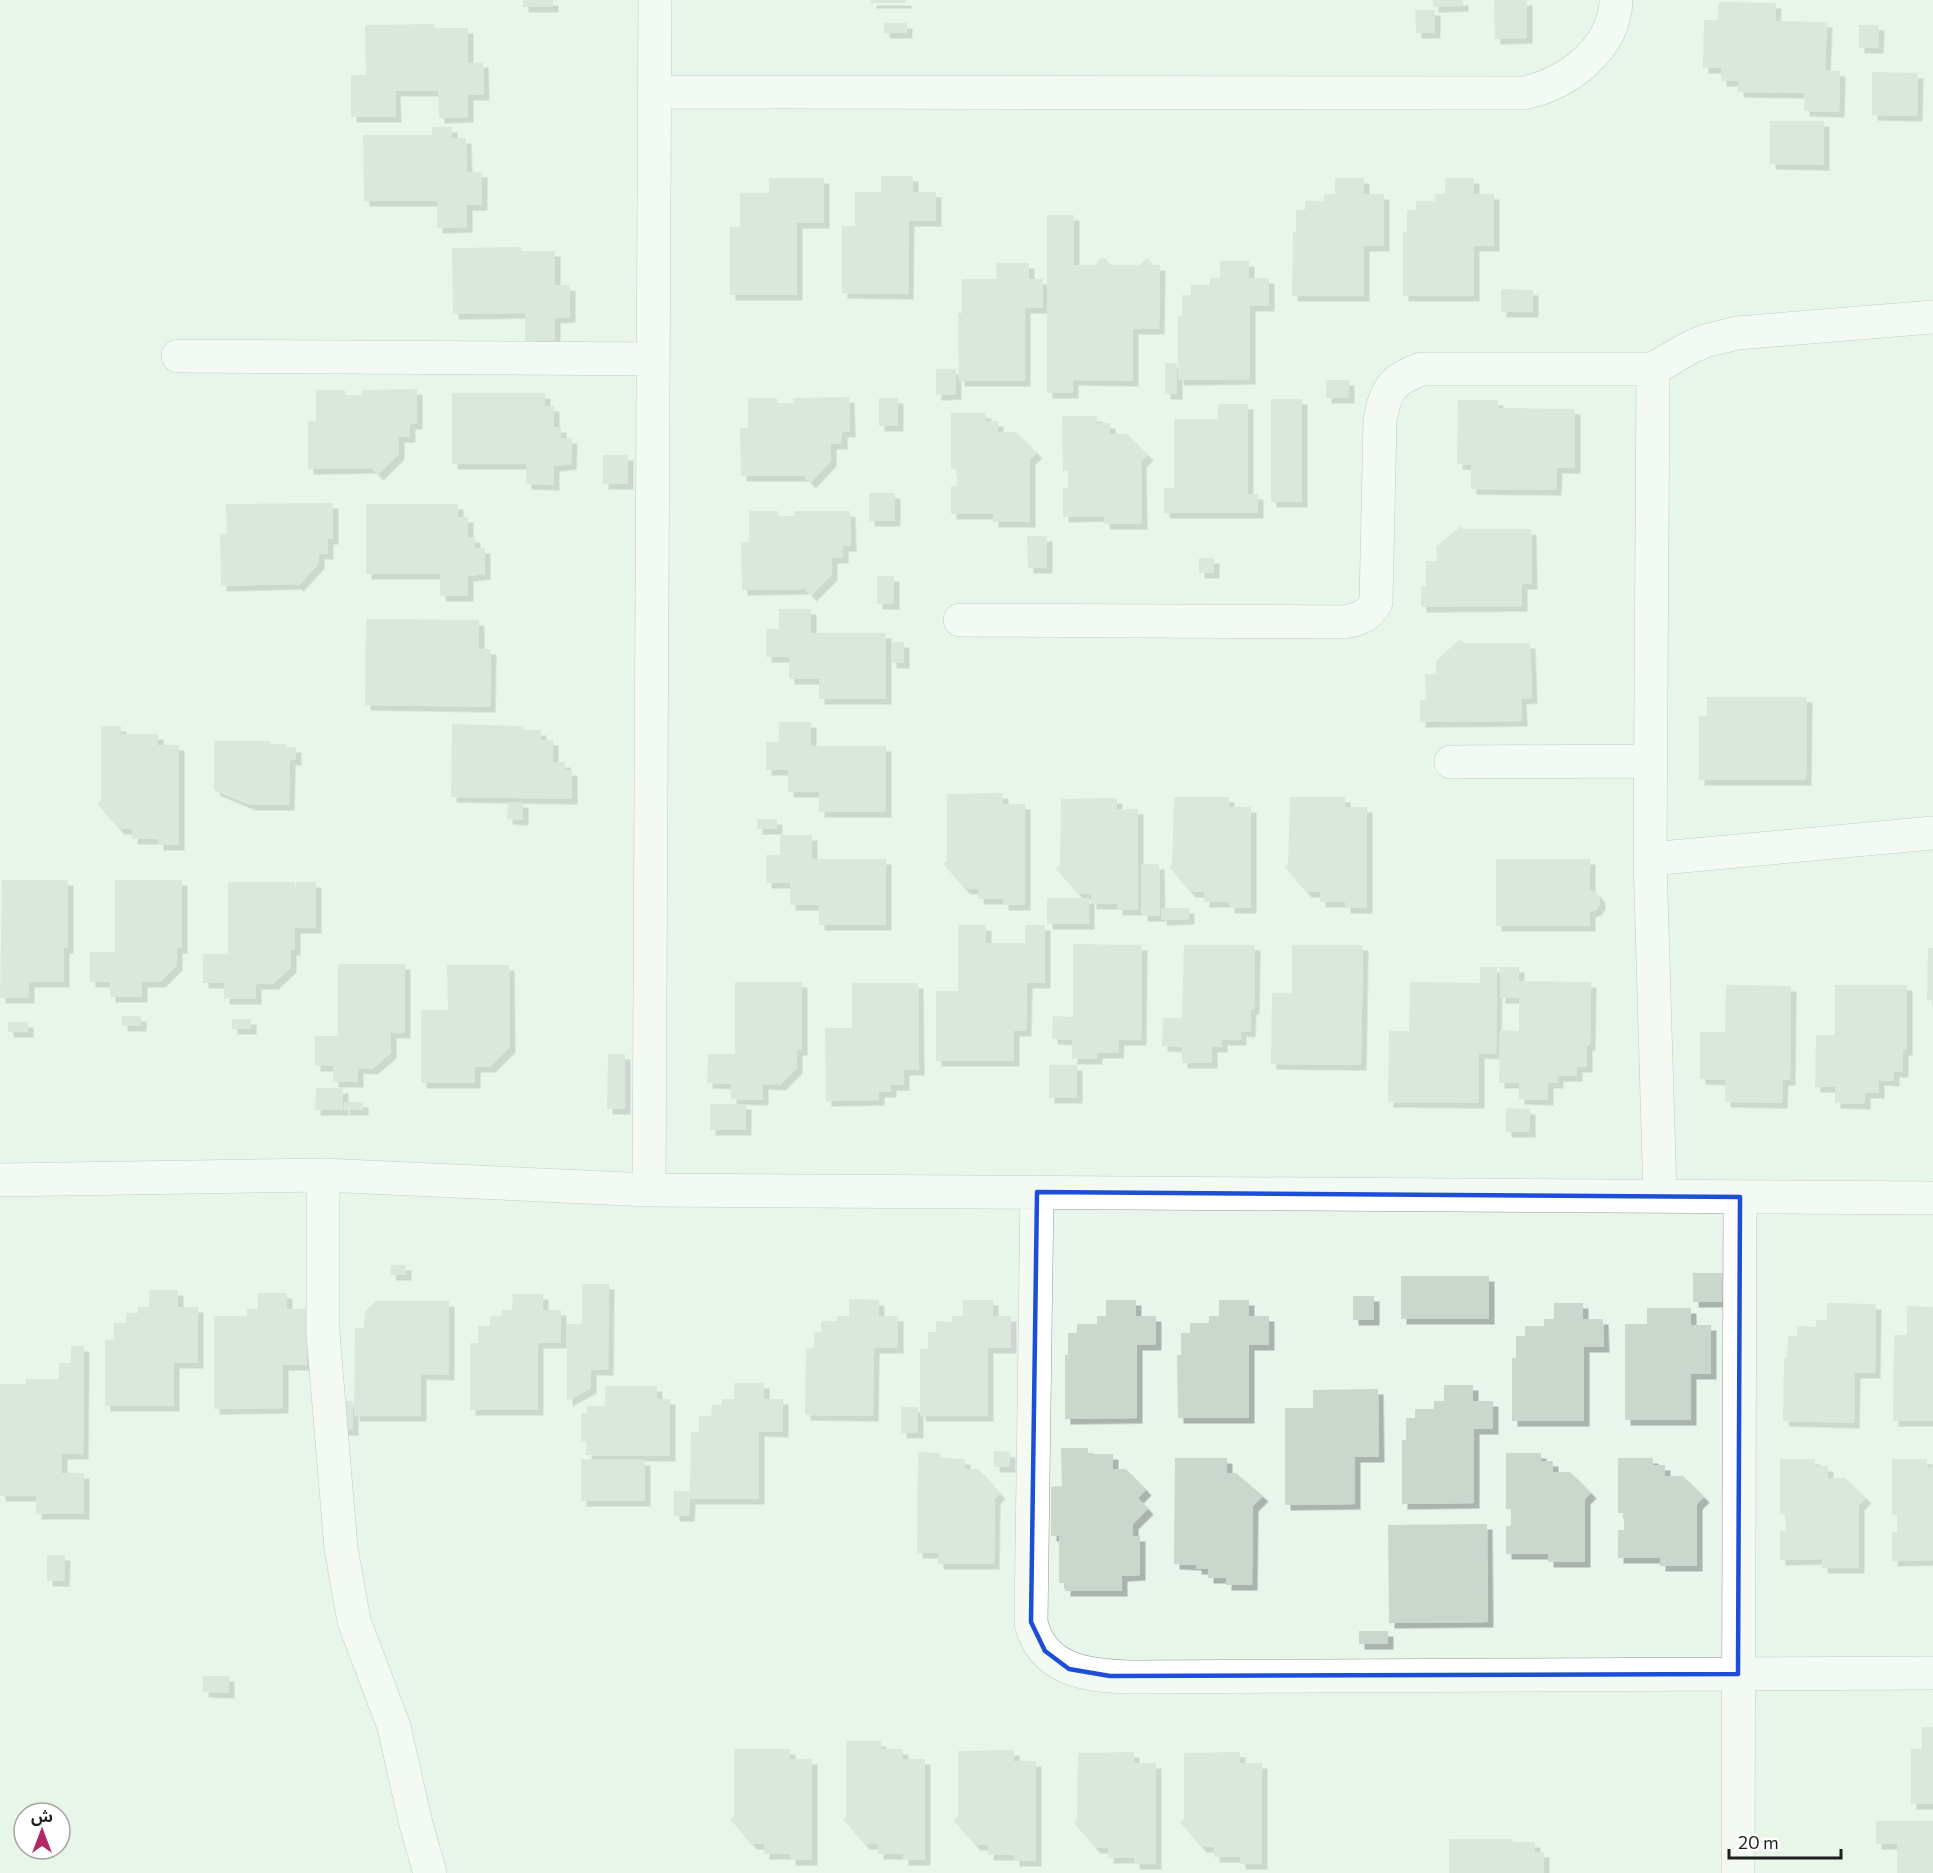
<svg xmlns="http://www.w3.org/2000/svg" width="1933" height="1873" font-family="Commissioner,'Noto Sans Arabic',sans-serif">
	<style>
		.building { fill: #cad7cc; filter: url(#shadow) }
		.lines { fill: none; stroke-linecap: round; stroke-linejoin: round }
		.minor-casing { stroke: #919d92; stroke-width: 34 }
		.minor { stroke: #fff; stroke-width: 33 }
		.marked { fill: none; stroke: #1d4ed8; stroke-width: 4.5; stroke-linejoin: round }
	</style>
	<defs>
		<filter id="shadow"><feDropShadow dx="5.5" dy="5.5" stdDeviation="0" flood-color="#0004"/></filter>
	</defs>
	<rect width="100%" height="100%" fill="#e8f5ea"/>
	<path class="building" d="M523 0H553V7H523Z
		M871 0H906V3H871Z
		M1433 0H1463V6L1433 7Z
		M1494 0H1527V38L1495 39Z
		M1719 2 1776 3 1775 21 1827 22 1825 70 1840 71 1839 112 1804 111 1805 93 1738 92V81H1721V68H1703L1704 20H1718Z
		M1415 10H1435V33H1416Z
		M884 23H907V33H884Z
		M434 24V28H468V63L483 62 484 95H468V117L439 118 438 91H395L396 117H351V75H366L365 25Z
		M1859 25H1879L1878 48H1859Z
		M1872 72 1918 73 1917 116 1872 115Z
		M1770 121H1824V165L1770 164Z
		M432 127H452V138H466L467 172H482V205H467V227L437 228V201H364L363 135H432Z
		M881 176H913V192H936V221H909L908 294 842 293V226H855V192H881Z
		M769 178H824V223H797V295H730V227H740V193H769Z
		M1335 178H1364V194H1384V246H1364V296H1292L1293 232H1296V210H1305V201H1324V194H1335Z
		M1445 178H1474V194H1494V246H1474V296H1403V232H1407V210H1416V201H1435V194H1445Z
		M1047 215H1074V265H1096L1098 260 1103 258 1107 260 1110 265H1140L1147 258 1153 265H1160L1159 329H1133V381L1073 380V393H1047Z
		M521 247V251H555V285H570V317L555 318V340L525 341V313L453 314 452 248Z
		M1220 261H1249V278H1269V306H1250V379L1178 380V316H1182V295H1191V285H1210V278H1220Z
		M996 263H1029V279H1043V308H1025V381H959L958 313H962V279H997Z
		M1501 289 1533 290V312H1501Z
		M1165 363H1177V394H1165Z
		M936 369H956V394L936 395Z
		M1326 380H1349V398H1326Z
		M417 389V424H410V437H399V454L378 475 371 468 308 469V421H316V390H345V395H362V390Z
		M452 393H545V406H554V427H561V438H572L571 464 554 466V485L526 484V464H452Z
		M849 397 850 432H842V444H831V461L810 483 804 476H741L740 428H748V398H777V403H794L793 398Z
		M879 398H898V426H879Z
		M1271 399H1302V502H1271Z
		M1458 400H1498V408L1575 409V468H1557L1556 490 1471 489V465L1457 464Z
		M1218 404H1248V494H1258V513H1164V488H1174V419H1218Z
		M951 413H986V421H998V432H1016L1037 453 1030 459V522H993V514H951V486H957V469H951Z
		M1062 416H1097V423H1110V434H1127L1148 455 1141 462 1142 524H1104V516L1063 517V488H1068V471H1063Z
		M603 455H628V484H603Z
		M869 493H895V521H869Z
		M333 503V539H328V554H319V563L298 586 296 584 221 586 220 534H227L226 504Z
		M366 504H458V517H468V537H475V548H485V574L468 576V596H440V574H366Z
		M749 511H778V516H795L794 511H850L851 546H843V558H832V575L811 596 805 589 742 590 741 542H749Z
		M1461 526 1464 529H1531L1532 584H1522V606L1421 607V586H1426V561H1437L1436 547Z
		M1027 536H1047V568H1028Z
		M1199 558H1214V573H1199Z
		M877 576H894V604H877Z
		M779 609H811V633H886V699H819V679H789V657H766V629H779Z
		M366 619 479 620V649H491L490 707 365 705Z
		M1460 639 1464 643H1530L1532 698 1521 699 1522 721 1420 722V700H1426L1425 674H1436V661Z
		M891 642H904V663H891Z
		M1707 697H1807L1806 780H1699V716H1707Z
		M779 722H811V746H886V812H819V792H788V770H766V742H779Z
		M452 724 523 726V730H541V740H553V762H565V770H572V799L451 797Z
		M101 726H121V734H158V745H179V845H158V839H132V829H119L97 804 101 801Z
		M214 741H270V744H286V747H296V760H290L289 805H250L214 790Z
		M1003 793V804H1025V905H1003V899H978V889H965L943 864 947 860V794Z
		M1174 797H1229V807H1251V908H1229V902H1204V892H1190L1169 867 1172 864Z
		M1290 797H1345V807H1367V908H1345V902H1320V892H1306L1285 867 1288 864Z
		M1117 798V809H1138V910H1117V904H1091V894H1078L1056 869 1060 865 1061 799Z
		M508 802H523V820L507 819Z
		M757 819H777V829H757Z
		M780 835H812V859H886V925H819V905H790V883H766V855H780Z
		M1496 859H1590V890L1596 892 1600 898V904L1596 910 1590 912V926H1496Z
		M1141 864H1159L1160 916H1142Z
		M2 880H68V948H64V982H29V998H0Z
		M115 880H182V948H177V965L160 982H142V997H110V982H90V952H115Z
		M228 882H295V904L296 882H316V928H295V950H291V967L273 984H256V999H224V983H203V954H228Z
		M1047 898H1089V924H1047Z
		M1161 908H1189V919L1161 920Z
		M958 925H986V943H1025V925H1045V983H1027L1026 1031H1014V1061H936V991H958Z
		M1073 944 1142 945 1141 1040H1119L1118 1053H1097V1059H1072V1040L1052 1039 1053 1016 1073 1017Z
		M1184 945H1255L1254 1009H1251L1250 1032 1241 1031V1040H1222V1047H1212V1063H1182V1047L1162 1046 1163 1018H1182Z
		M1292 945H1363L1361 1065 1271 1064 1272 993H1292Z
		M1928 948H1933V1000H1927Z
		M338 964H405V1033H391V1053L372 1069 358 1068V1082H333V1066H315V1036H338Z
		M447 965H509L510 1047 490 1067H475V1083H421V1010H448Z
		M1480 967H1497L1496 1054 1479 1053V1103L1388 1102 1389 1031H1409L1410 982 1480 983Z
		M1500 967H1519V981L1591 982 1590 1045H1587V1067H1577V1076H1558V1083H1548V1100L1519 1099V1083H1499L1500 1030 1519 1031V998H1500Z
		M735 982H802V1050H797V1068L780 1085 763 1084V1100L731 1099V1084L707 1083 708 1054H735Z
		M852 983H918L919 1070H904V1085H891V1092H879V1100L826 1101 825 1028H852Z
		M1726 985 1791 986 1790 1080H1783L1782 1103 1725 1102V1080L1700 1079V1032H1725Z
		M1835 985H1907V1050H1903V1072H1894V1081L1879 1080V1093H1865V1104L1835 1103V1087H1815L1816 1035H1835Z
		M122 1016H141V1026H122Z
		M232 1019H251V1029H232Z
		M8 1022H28V1032H8Z
		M608 1054H625V1109H607Z
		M1049 1065H1077V1098H1049Z
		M316 1088H343V1110H315Z
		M344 1102H363V1110H344Z
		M710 1104H746V1130H710Z
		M1506 1108 1530 1109V1132H1506Z
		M391 1265H406V1275H390Z
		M1693 1273H1723L1722 1302H1693Z
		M1401 1276H1489V1319H1401Z
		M582 1284H609L608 1370H591V1388L567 1401V1324H582Z
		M149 1290H178V1307H198V1363H174V1406H105V1340H114V1323H126V1313H138V1307H149Z
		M258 1293H287V1309H307V1365H283V1408L214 1409V1316H247V1309H258Z
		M513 1294H543V1310H561V1343H538V1410H470V1343H478V1326H490V1316H502V1310H512Z
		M1353 1296H1374V1320H1353Z
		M849 1299 879 1300V1316H898V1348H874L873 1416 805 1415 806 1348H814V1332H821V1321H837V1316H849Z
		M963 1300H993V1316H1011V1348H988V1416H920V1349H928V1332H936V1321L952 1322V1316H963Z
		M1106 1300H1136V1316H1156V1345H1137V1418L1065 1419V1355H1068V1333H1077V1324H1097V1316H1106Z
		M1219 1300H1249V1316H1269V1345H1249V1418H1178L1177 1355H1181V1333H1190V1323H1209V1316H1219Z
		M376 1301H449V1375L421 1374V1416H354L355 1328H364L365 1311Z
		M1554 1303H1583V1319H1603L1604 1347H1584V1421H1512V1358H1516V1336H1525V1326H1544V1319H1554Z
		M1827 1303 1876 1304 1875 1373H1855L1854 1423 1783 1421 1784 1358H1787L1788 1336H1797V1326L1816 1327V1320H1827Z
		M1907 1306 1933 1307V1421H1893L1894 1335H1907Z
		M1647 1308H1691V1325H1711V1374H1691V1420H1625V1324H1647Z
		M71 1346H84L83 1454H62V1473H84V1514H36V1496H0V1384H26V1379H59V1363H71Z
		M734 1383H764V1399H783V1432L759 1431V1499H690L689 1516H674V1491H690L691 1432H699V1416H711L712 1405H722V1399H734Z
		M1444 1385H1473V1401H1493V1429H1474V1503L1402 1504V1440H1406V1418H1415V1409H1434V1401H1444Z
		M605 1386H657V1399H670V1456L586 1455 587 1441H581V1413H587V1406H605Z
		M1378 1389 1379 1457H1355V1504L1285 1505V1408H1313V1390Z
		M341 1401H353V1430H341Z
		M901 1407H918V1433H901Z
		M1061 1448H1088V1454H1113V1469H1126L1146 1490 1138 1498 1148 1509 1133 1524V1536H1140V1575L1122 1576V1591H1065V1583H1059V1536H1051V1487L1062 1486Z
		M994 1451 1010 1452V1467H994Z
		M918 1452 940 1453V1458L965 1459V1469H978L1000 1494 995 1498 994 1564H938V1553H917Z
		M1506 1453H1541V1461H1553V1472H1570L1591 1493 1585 1499V1562H1548V1554H1506V1526H1511V1509H1506Z
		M1175 1458H1227V1473H1236L1263 1496 1253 1506 1252 1585H1226V1578H1208V1569H1196V1565L1174 1564Z
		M1618 1458H1653V1465H1665V1476H1683L1704 1497 1697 1504V1566H1660V1558H1618V1530H1624V1513H1618Z
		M581 1459 645 1460V1501H581Z
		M1780 1459H1815V1466H1828V1478H1845L1866 1498 1859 1505V1568H1822V1559L1780 1560V1531H1786V1514H1780Z
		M1892 1459H1927V1467H1933V1560L1892 1561V1532H1897V1515H1892Z
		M1487 1524 1488 1622 1389 1623 1388 1525Z
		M47 1555H65L64 1581H47Z
		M1359 1631H1388V1644H1359Z
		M203 1676H229V1693L203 1692Z
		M1922 1727H1933V1804H1911V1749H1922Z
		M846 1741H881V1749H903V1759H925V1860H903V1854H878V1844H864L843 1819 846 1816Z
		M734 1749H790V1759H812V1860H790V1854H764V1844H751L730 1819 734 1816Z
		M1014 1750V1761H1036V1861H1014V1855H988V1845H975L953 1820 958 1817V1751Z
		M1134 1752V1763H1156V1864H1134V1858H1108V1848H1095L1074 1823 1077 1820 1078 1753Z
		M1240 1752V1763H1262V1864H1240V1857H1214V1847H1201L1180 1822 1184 1819V1753Z
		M1876 1821H1933V1873H1897V1844H1876Z
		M1449 1839H1513V1842H1535V1852H1544V1873H1449Z"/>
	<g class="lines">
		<g class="minor-casing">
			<path id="minor" d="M655 92 1523 93C1568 84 1615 48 1616 0
				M178 356 653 359
				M1653 369 1650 859 1660 1196
				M960 620 1344 622C1360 619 1369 616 1376 602L1380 421C1385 390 1392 379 1422 369H1653L1689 348 1705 341 1737 333 1933 317
				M1451 762 1649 761
				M1650 859 1933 833
				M323 1175V1333L341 1548 354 1621 394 1727 416 1824 430 1873
				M0 1180 323 1175 649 1190 1933 1198
				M649 1190 655 0
				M1037 1192 1031 1622C1042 1672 1090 1676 1133 1677L1933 1673
				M1738 1873 1740 1197"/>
		</g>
		<use href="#minor" class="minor"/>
	</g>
	<path d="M0 0H1933V1873H0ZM1037 1192 1740 1197 1738 1674 1110 1676 1069 1669 1045 1651 1031 1622Z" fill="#e8f5ea" fill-opacity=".55" fill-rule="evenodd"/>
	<path class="marked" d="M1037 1192 1740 1197 1738 1674 1110 1676 1069 1669 1045 1651 1031 1622Z"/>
	<g transform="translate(42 1831)"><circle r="28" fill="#ffffff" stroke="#a4a6a4" stroke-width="1.5"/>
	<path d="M0-4.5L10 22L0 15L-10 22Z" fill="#b22865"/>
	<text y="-9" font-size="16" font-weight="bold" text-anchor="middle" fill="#1b201c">ش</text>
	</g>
	<path d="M1729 1849v9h112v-9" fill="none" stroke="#1b201c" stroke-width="3"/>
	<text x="1738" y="1849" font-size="18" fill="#1b201c" stroke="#ffffff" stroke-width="4.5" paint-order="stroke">20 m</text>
</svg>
